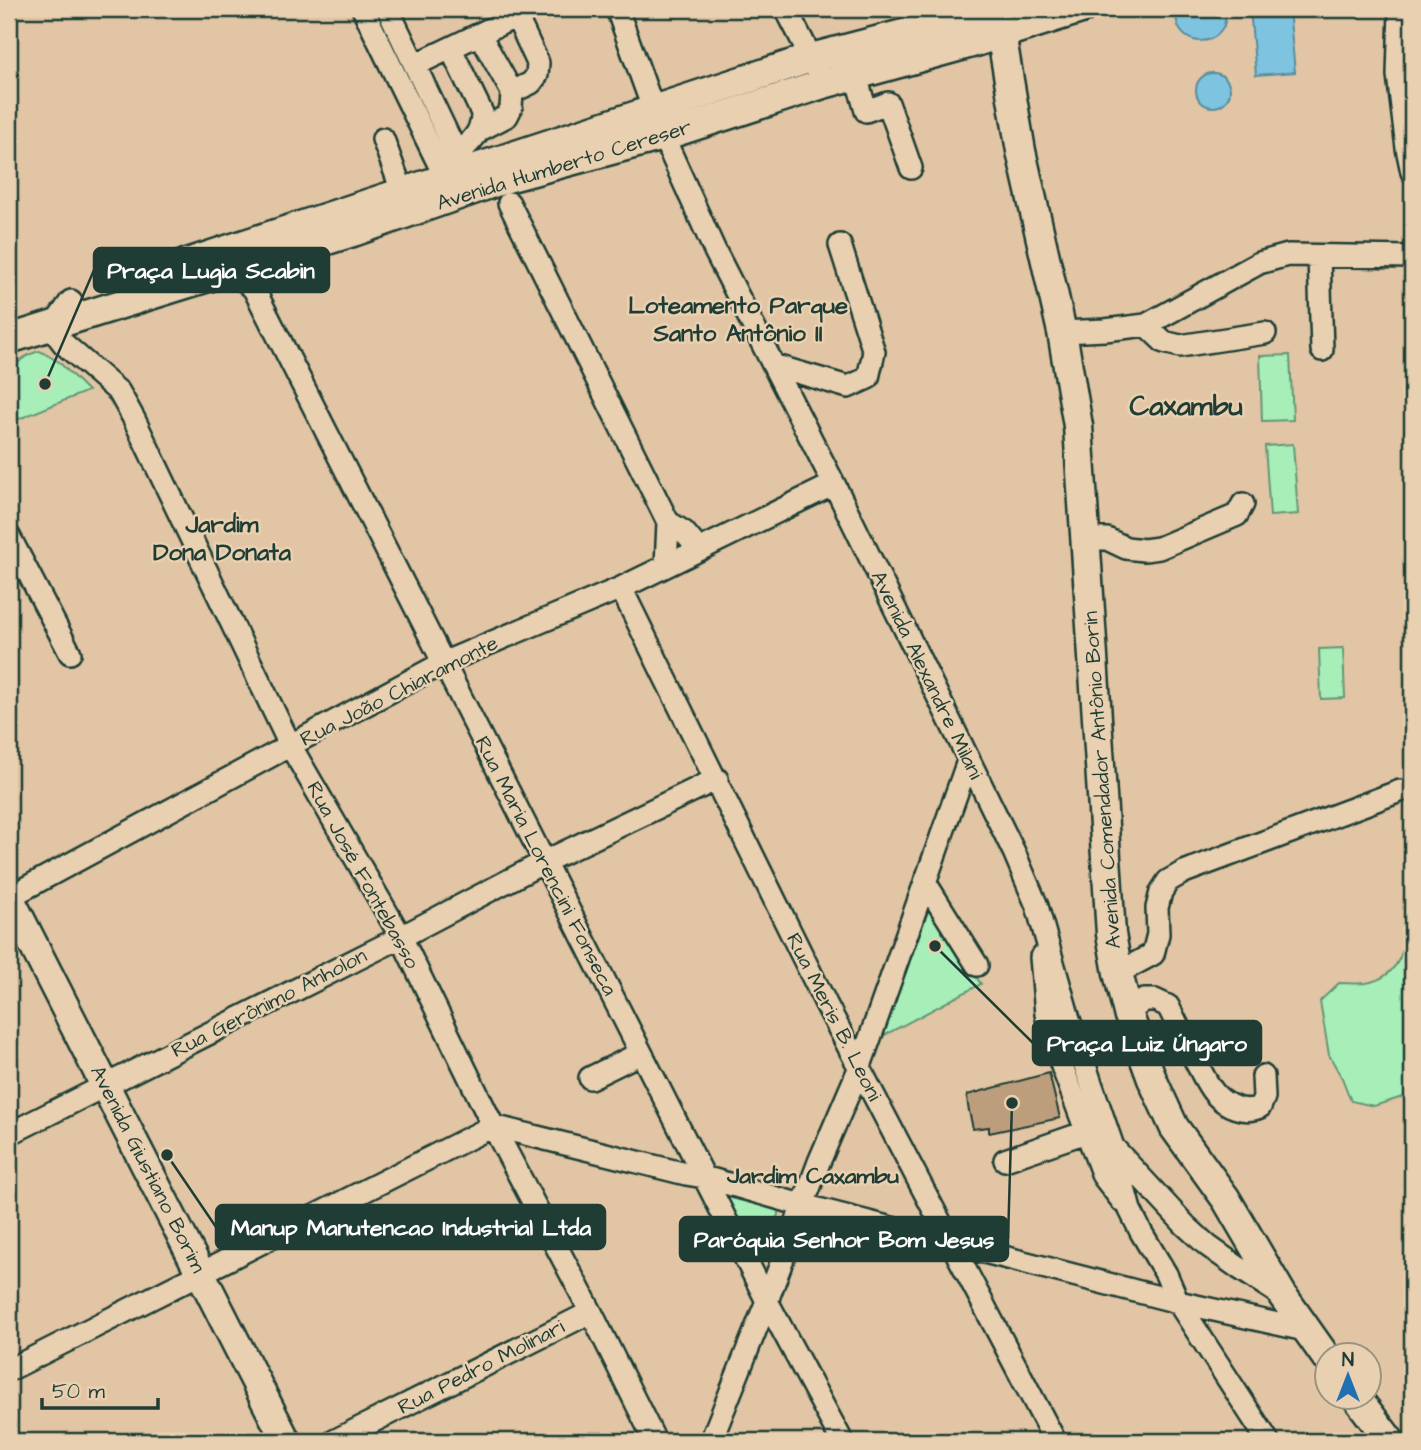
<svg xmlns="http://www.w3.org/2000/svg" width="1421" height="1450" font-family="'Architects Daughter',sans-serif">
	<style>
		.green { fill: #a8eeb9; stroke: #649676; stroke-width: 2 }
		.water { fill: #7ec3df; stroke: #588d9b; stroke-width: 2 }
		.building { fill: #bd9e7b; stroke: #1f3d34; stroke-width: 2 }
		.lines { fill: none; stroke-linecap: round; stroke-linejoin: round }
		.minor-casing { stroke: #1f3d34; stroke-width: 26 }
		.major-casing { stroke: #1f3d34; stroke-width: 33 }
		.minor { stroke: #e9d0b1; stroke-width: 21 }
		.major { stroke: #e9d0b1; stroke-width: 28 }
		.labels { text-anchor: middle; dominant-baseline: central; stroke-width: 5; stroke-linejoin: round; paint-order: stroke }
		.street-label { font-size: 21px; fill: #1f3d34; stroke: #e9d0b1 }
		.neighbourhood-label { font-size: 23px; font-weight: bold; fill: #1f3d34; stroke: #e9d0b1 }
		.quarter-label { font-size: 24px; font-weight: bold; fill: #1f3d34; stroke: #e9d0b1 }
		.district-label { font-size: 28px; font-weight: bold; fill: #1f3d34; stroke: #e9d0b1 }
		.leader { fill: none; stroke: #1f3d34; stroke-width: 2.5 }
		.callout-dot { fill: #1f3d34; stroke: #e9d0b1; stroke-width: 2.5 }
		.callout { fill: #1f3d34; stroke: #1f3d34; stroke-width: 2.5 }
		.callout-label { font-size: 23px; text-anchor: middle; font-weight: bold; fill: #fff }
	</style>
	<rect width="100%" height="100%" fill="#e2c5a4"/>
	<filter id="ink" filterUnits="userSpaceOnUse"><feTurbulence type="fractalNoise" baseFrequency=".0143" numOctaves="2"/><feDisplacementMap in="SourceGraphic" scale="14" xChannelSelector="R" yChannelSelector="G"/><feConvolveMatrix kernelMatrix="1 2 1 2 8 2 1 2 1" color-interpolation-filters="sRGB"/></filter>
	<g filter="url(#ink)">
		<path class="green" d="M40 351 59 362 88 391 9 423C9 392 2 360 40 351Z
			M1290 355 1293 420 1262 421 1260 356Z
			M1293 444 1298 514 1270 516 1265 446Z
			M1343 648 1345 698 1321 699 1319 649Z
			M1412 872V1094L1374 1106 1351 1101 1342 1078 1329 1055 1320 1001 1339 983C1347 983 1358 984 1366 983 1408 976 1407 933 1408 899 1409 890 1411 881 1412 872Z
			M929 909 981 984 881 1037Z
			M722 1196 780 1210 758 1262Z"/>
		<path class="water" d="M1177 9H1225C1232 51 1170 52 1177 9Z
			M1250 9H1289L1295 72 1256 75Z
			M1196 90a17 17 0 1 1 34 0a17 17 0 1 1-34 0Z"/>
		<path class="building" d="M1049 1073 1060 1118 989 1133V1127L973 1129 968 1106 967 1095Z"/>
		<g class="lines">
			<g class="minor-casing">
				<path id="minor" d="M363 9 445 177
					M388 9 465 171
					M617 9 663 136 715 251 834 484 1014 852 1037 906 1069 1019 1113 1147 1186 1226 1208 1246 1239 1268 1281 1295
					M786 9 817 69
					M1400 9 1398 75 1407 148 1412 172
					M480 35 512 92 511 108 507 116 480 130
					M451 49 482 113C483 133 470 141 458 155
					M415 65 517 16
					M856 76 866 111 888 103 911 168
					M512 92 531 83 537 75 538 63 513 9
					M383 139 402 191
					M509 203 668 522 666 566
					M1319 256 1322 350
					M219 274 240 277 254 289 767 1301 842 1441
					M71 301 55 324 57 335 64 344 119 392 134 419 290 745 401 937 493 1126 591 1312 655 1441
					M1146 325 1164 342 1180 346 1265 333
					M1062 332 1105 330 1146 325 1259 263 1288 255 1412 257
					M773 365 848 387 868 378 874 352 840 245
					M668 522 684 532 699 550
					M9 536 70 653
					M1085 539H1107L1126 548 1144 550 1159 548 1237 515 1243 504
					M621 588 826 1004 1055 1441
					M925 882 977 965
					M9 897 443 663 621 588 834 484
					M1041 957 1046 1014 1056 1050 1103 1176 1123 1202
					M1118 973 1153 954 1158 934 1157 908 1161 892 1168 881 1184 872 1400 791
					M1128 1013 1144 1000H1155L1168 1006C1177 1024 1186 1042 1195 1060 1201 1071 1207 1085 1215 1094 1226 1106 1244 1114 1260 1107L1264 1097 1263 1076
					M590 1078 641 1053
					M9 1134 401 937 544 862 717 779
					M1114 1151 1130 1210 1141 1232 1166 1274 1178 1302 1268 1441
					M1005 1160 1086 1132
					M9 1370 493 1126 686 1174 704 1177 791 1202 1178 1302 1305 1330
					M334 1441 591 1312
					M711 1441 767 1301 819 1162 859 1069 968 761"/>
			</g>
			<g class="major-casing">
				<path id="major" d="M1001 33 1021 151 1062 332 1078 426 1111 934 1118 973 1128 1013 1152 1079 1174 1127 1226 1199 1283 1296 1326 1357
					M154 274 811 58 999 9
					M9 339 353 232 507 178 663 136 823 84 979 41 1081 9
					M9 897 286 1441
					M1357 1398 1390 1441"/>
			</g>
			<use href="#minor" class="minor"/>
			<use href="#major" class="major"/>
		</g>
	</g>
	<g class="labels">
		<g class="street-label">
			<text transform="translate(564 165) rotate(-17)">Avenida Humberto Cereser</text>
			<text transform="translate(927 675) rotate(64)">Avenida Alexandre Milani</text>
			<text transform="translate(399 691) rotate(-27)">Rua João Chiaramonte</text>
			<text transform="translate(1102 780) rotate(-94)">Avenida Comendador Antônio Borin</text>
			<text transform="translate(546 866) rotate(63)">Rua Maria Lorencini Fonseca</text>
			<text transform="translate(363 875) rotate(61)">Rua José Fontebasso</text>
			<text transform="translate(269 1003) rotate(-27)">Rua Gerônimo Anholon</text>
			<text transform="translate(834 1017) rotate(63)">Rua Meris B. Leoni</text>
			<text transform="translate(148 1169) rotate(63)">Avenida Giustiano Borim</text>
			<text transform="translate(481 1367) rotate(-27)">Rua Pedro Molinari</text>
		</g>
		<g class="neighbourhood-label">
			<text x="813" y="1176">Jardim Caxambu</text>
		</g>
		<g class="quarter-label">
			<text x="738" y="306">Loteamento Parque<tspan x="738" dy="28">Santo Antônio II</tspan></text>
			<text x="222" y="525">Jardim<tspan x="222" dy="28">Dona Donata</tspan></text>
		</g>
		<g class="district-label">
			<text x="1186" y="406">Caxambu</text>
		</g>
	</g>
	<path class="leader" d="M45 384L94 270M935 946L1033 1043M167 1155L216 1227M1012 1103L1008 1239"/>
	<g class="callout-dot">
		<circle cx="45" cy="384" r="7"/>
		<circle cx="935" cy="946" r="7"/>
		<circle cx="167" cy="1155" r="7"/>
		<circle cx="1012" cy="1103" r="7"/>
	</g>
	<g class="callout">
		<rect x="94" y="248" width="235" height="44" rx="7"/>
		<rect x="1033" y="1021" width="228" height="44" rx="7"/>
		<rect x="216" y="1205" width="389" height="44" rx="7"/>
		<rect x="680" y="1217" width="328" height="44" rx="7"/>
	</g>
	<g class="callout-label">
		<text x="211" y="278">Praça Lugia Scabin</text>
		<text x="1147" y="1051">Praça Luiz Úngaro</text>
		<text x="411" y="1235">Manup Manutencao Industrial Ltda</text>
		<text x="844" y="1247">Paróquia Senhor Bom Jesus</text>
	</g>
	<rect width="1421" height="1450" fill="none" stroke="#e9d0b1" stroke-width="35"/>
	<rect x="18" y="18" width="1386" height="1415" fill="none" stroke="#1f3d34" stroke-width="2.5" filter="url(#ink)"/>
	<g transform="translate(1348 1376)"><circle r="33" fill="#e9d0b1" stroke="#98957f" stroke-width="2"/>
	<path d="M0-5L12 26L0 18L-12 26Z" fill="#1f6fb2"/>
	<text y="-10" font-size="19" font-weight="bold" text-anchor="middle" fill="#1f3d34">N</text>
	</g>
	<path d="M42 1398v10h116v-10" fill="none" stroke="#1f3d34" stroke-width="3.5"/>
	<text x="52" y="1398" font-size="21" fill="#1f3d34" stroke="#e9d0b1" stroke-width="5" paint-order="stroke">50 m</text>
</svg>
